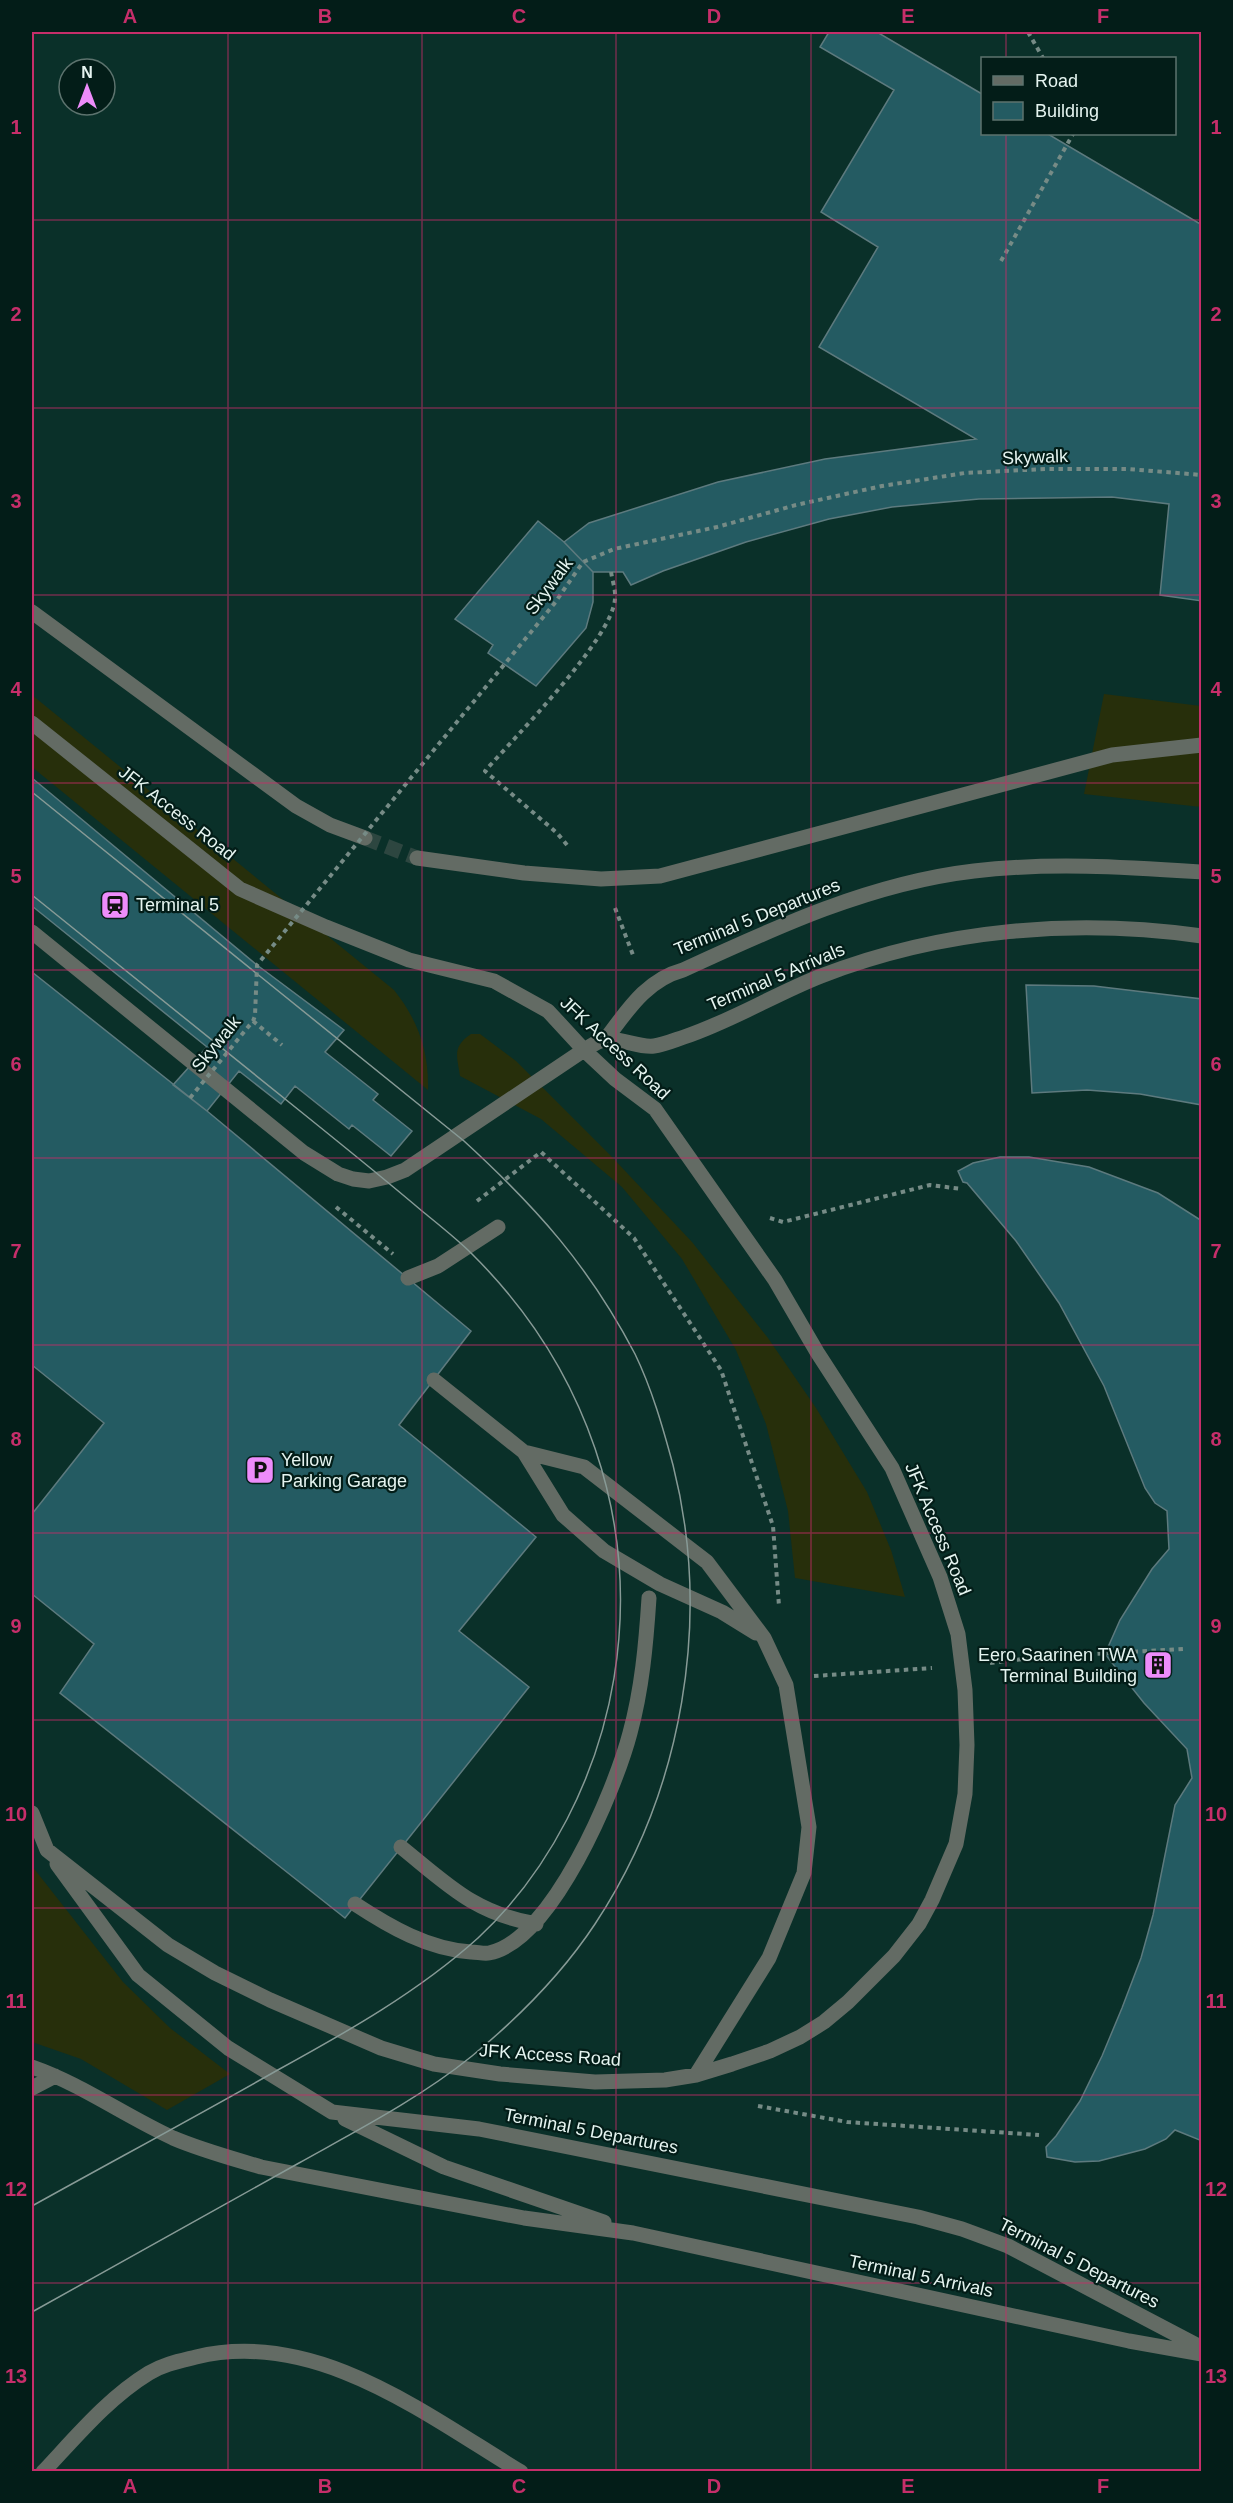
<svg xmlns="http://www.w3.org/2000/svg" width="1233" height="2503" font-family="Arial,sans-serif">
	<style>
		.built { fill: #0a3029; fill-rule: evenodd }
		.grass { fill: #272f0b }
		.building { fill: #245b62; stroke: #5d7a7e; stroke-width: 1.5 }
		.lines { fill: none; stroke-linecap: round; stroke-linejoin: round }
		.minor-tunnel { stroke: #2d4640; stroke-width: 15; stroke-dasharray: 15 8; stroke-linecap: butt }
		.path { stroke: #768b86; stroke-width: 4; stroke-dasharray: 4.5 4.5; stroke-linecap: butt }
		.minor { stroke: #636b64; stroke-width: 15 }
		.tram { stroke: #879a96; stroke-width: 1.5 }
		.path-bridge { stroke: #768b86; stroke-width: 4; stroke-dasharray: 4.5 4.5; stroke-linecap: butt }
		.minor-bridge { stroke: #636b64; stroke-width: 15 }
		.grid { fill: none; stroke: #c62e6a; stroke-width: 1.5; stroke-opacity: 0.55 }
		.labels { text-anchor: middle; dominant-baseline: central; stroke-width: 4.5; stroke-linejoin: round; paint-order: stroke }
		.street-label { font-size: 18px; fill: #e5f4f0; stroke: #031d18 }
		.poi-label { font-size: 18px; fill: #e5f4f0; stroke: #031d18; text-anchor: start }
		.neatline { fill: none; stroke: #c62e6a; stroke-width: 2 }
		.grid-label { font-size: 20px; text-anchor: middle; font-weight: bold; fill: #c62e6a }
	</style>
	<rect width="100%" height="100%" fill="#0d2721"/>
	<path class="built" d="M32 32H1201V2471L32 2472ZM982 58H1174V134H982ZM69 69H105V105H69Z"/>
	<path class="grass" d="M1104 694 1201 706V807L1084 794Z
		M32 695 394 990C418 1020 429 1051 428 1090L32 767Z
		M471 1034H480L516 1061 611 1156 692 1242 768 1338 816 1408 867 1492 891 1550 905 1597 795 1578 788 1511 766 1424 736 1350 682 1259 622 1187 541 1119 460 1076C457 1055 452 1047 471 1034Z
		M32 1866 123 1982 170 2028 230 2074 167 2110 81 2059 32 2042Z"/>
	<path class="building" d="M829 32H877L982 94V134H1048L1202 225V601L1160 595 1169 504 1112 497 979 499 892 507 829 519 746 542 663 571 631 585 623 572H593L564 542 589 523 718 482 825 459 976 439 819 347 878 247 821 212 894 90 820 47Z
		M829 32H877L982 94V134H1048L1202 225V601L1160 595 1169 504 1112 497 979 499 892 507 829 519 746 542 663 571 631 585 623 572H593L564 542 589 523 718 482 825 459 976 439 819 347 878 247 821 212 894 90 820 47Z
		M538 521 564 542 593 572V602L586 628 536 686 488 653 493 645 455 619Z
		M32 778 257 965 344 1030 325 1052 378 1094 373 1100 412 1131 391 1156 352 1125 349 1129 295 1086 281 1104 239 1071 207 1111 173 1085 207 1047 32 906Z
		M32 972 207 1111 471 1331 399 1425 536 1537 459 1631 529 1687 345 1918 60 1693 94 1644 32 1594V1514L104 1423 32 1365Z
		M32 972 207 1111 471 1331 399 1425 536 1537 459 1631 529 1687 345 1918 60 1693 94 1644 32 1594V1514L104 1423 32 1365Z
		M1026 985 1094 986 1202 999V1105L1140 1094 1087 1090 1032 1093Z
		M1000 1157H1029L1089 1167 1158 1193 1202 1221V2141L1175 2130 1166 2139 1145 2149 1099 2161 1075 2162 1047 2157 1046 2147 1056 2136 1080 2101 1102 2056 1122 2008 1141 1958 1153 1915 1175 1805 1192 1778 1187 1749 1144 1703 1105 1654 1120 1620 1152 1569 1169 1549 1167 1511 1155 1503 1145 1488 1104 1386 1059 1303 1016 1241 967 1183 963 1182 958 1171 973 1163Z
		M1000 1157H1029L1089 1167 1158 1193 1202 1221V2141L1175 2130 1166 2139 1145 2149 1099 2161 1075 2162 1047 2157 1046 2147 1056 2136 1080 2101 1102 2056 1122 2008 1141 1958 1153 1915 1175 1805 1192 1778 1187 1749 1144 1703 1105 1654 1120 1620 1152 1569 1169 1549 1167 1511 1155 1503 1145 1488 1104 1386 1059 1303 1016 1241 967 1183 963 1182 958 1171 973 1163Z"/>
	<g class="lines">
		<path class="minor-tunnel" d="M365 838 417 858"/>
		<path class="path" d="M1028 32 1043 58
			M1001 261 1073 134
			M567 845 557 833 485 771C515 737 612 639 615 599 616 590 612 580 611 571
			M615 908 633 955
			M253 1021 282 1045
			M477 1201 541 1152 634 1238 721 1370 773 1526 779 1606
			M336 1207 393 1254
			M770 1218 783 1222 930 1185 962 1189
			M990 1663 1039 1657 1184 1649
			M814 1676 932 1668
			M758 2106 847 2122 1039 2135"/>
		<path class="minor" d="M32 612 296 806 330 825 365 838
			M32 723 240 889 326 927 409 960 494 981 548 1011 584 1050 615 1079 655 1109 775 1280 817 1352 892 1468 940 1577 958 1634 965 1690 967 1745 965 1794 956 1844 932 1900 919 1924 894 1956 848 2002 824 2022 800 2037 770 2051 732 2064 696 2075 665 2080 595 2082 500 2074 434 2064 381 2048 270 2000 215 1973 168 1945 47 1850 32 1813
			M32 932 304 1153 338 1174 353 1179 369 1181 387 1177 405 1170 584 1050C590 1047 597 1041 604 1040 620 1037 638 1048 654 1046 663 1045 675 1040 684 1037 732 1021 775 994 821 976 942 929 1074 918 1202 936
			M605 1040C627 1011 646 980 683 970 776 927 871 883 974 871 1050 862 1125 867 1202 872
			M408 1278 438 1266 498 1227
			M434 1380 524 1452 563 1515 604 1551 660 1584 722 1612 756 1633
			M524 1452 584 1467 707 1562 764 1638 786 1685 809 1827 804 1873 769 1958 696 2075
			M401 1847C448 1885 474 1913 536 1924
			M57 1864 138 1975 228 2048 332 2112 479 2129 918 2217 962 2229 1008 2246 1202 2348
			M355 1904C390 1927 428 1949 471 1952 477 1952 484 1954 489 1953 552 1941 615 1790 630 1733 642 1689 646 1644 649 1598
			M32 2067C81 2084 125 2116 173 2138 201 2150 231 2158 261 2167L524 2218 633 2233 1129 2341 1202 2354
			M32 2088 55 2076
			M345 2119 444 2167 604 2222
			M43 2472C76 2437 108 2398 149 2373 164 2364 180 2361 196 2357 315 2328 425 2414 521 2472"/>
		<path class="tram" d="M32 792 464 1141C537 1208 589 1266 635 1354 652 1389 663 1428 673 1465 712 1619 683 1791 595 1924 562 1974 518 2018 472 2056 420 2098 358 2130 299 2163 210 2213 120 2262 32 2312
			M32 895C121 967 210 1039 300 1111 341 1144 382 1177 422 1211 439 1225 457 1239 472 1254 585 1366 640 1520 614 1678 598 1775 550 1871 478 1938 418 1992 347 2032 276 2071 195 2117 113 2161 32 2206"/>
		<path class="path-bridge" d="M190 1098 253 1021 255 1016 257 965 554 604 583 562 614 549 717 527 796 505 882 486 965 473 1045 469H1128L1202 475"/>
		<path class="minor-bridge" d="M417 858 524 873 601 879 660 876 1112 755 1202 745"/>
	</g>
	<path class="grid" d="M228 32V2472M422 32V2472M616 32V2472M811 32V2472M1006 32V58M1006 134V2472M32 220H1202M32 408H1202M32 595H1202M32 783H1202M32 970H1202M32 1158H1202M32 1345H1202M32 1533H1202M32 1720H1202M32 1908H1202M32 2095H1202M32 2283H1202"/>
	<defs>
		<g id="station-square" transform="scale(1.5)"><rect x="-9" y="-9" width="18" height="18" rx="4" fill="#ed8cfa" stroke="#031d18"/><path d="M-3-6H3Q5-6 5-4V2Q5 4 3 4L4.5 6H3L1.5 4h-3L-3 6H-4.5L-3 4Q-5 4-5 2V-4Q-5-6-3-6ZM-3.5-4v3h7v-3ZM-3.5 1v1.5H-2V1ZM2 1v1.5H3.5V1Z" fill="#111"/></g>
		<g id="parking-square" transform="scale(1.5)"><rect x="-9" y="-9" width="18" height="18" rx="4" fill="#ed8cfa" stroke="#031d18"/><path d="M-3.5-5.5H1a3.5 3.5 0 0 1 0 7H-1V5.5H-3.5ZM-1-3.4V-.6H.8a1.4 1.4 0 0 0 0-2.8Z" fill="#111"/></g>
		<g id="building-square" transform="scale(1.5)"><rect x="-9" y="-9" width="18" height="18" rx="4" fill="#ed8cfa" stroke="#031d18"/><path d="M-4-6H4V6H1V3H-1V6H-4ZM-2.5-4.3h1.7v1.8h-1.7ZM.8-4.3h1.7v1.8H.8ZM-2.5-1h1.7V.8h-1.7ZM.8-1h1.7V.8H.8Z" fill="#111"/></g>
	</defs>
	<g fill-rule="evenodd">
		<use href="#station-square" x="115" y="905"/>
		<use href="#parking-square" x="260" y="1470"/>
		<use href="#building-square" x="1158" y="1665"/>
	</g>
	<g class="labels">
		<g class="street-label">
			<text transform="translate(1035 457) rotate(-2)">Skywalk</text>
			<text transform="translate(549 586) rotate(-53)">Skywalk</text>
			<text transform="translate(177 813) rotate(38)">JFK Access Road</text>
			<text transform="translate(757 917) rotate(-22)">Terminal 5 Departures</text>
			<text transform="translate(776 977) rotate(-23)">Terminal 5 Arrivals</text>
			<text transform="translate(216 1044) rotate(-51)">Skywalk</text>
			<text transform="translate(615 1048) rotate(43)">JFK Access Road</text>
			<text transform="translate(938 1529) rotate(67)">JFK Access Road</text>
			<text transform="translate(550 2055) rotate(4)">JFK Access Road</text>
			<text transform="translate(591 2131) rotate(11)">Terminal 5 Departures</text>
			<text transform="translate(1079 2263) rotate(27)">Terminal 5 Departures</text>
			<text transform="translate(921 2276) rotate(12)">Terminal 5 Arrivals</text>
		</g>
		<g class="poi-label">
			<text x="136" y="905">Terminal 5</text>
			<text x="281" y="1460">Yellow<tspan x="281" dy="21">Parking Garage</tspan></text>
			<text x="1137" y="1655" text-anchor="end">Eero Saarinen TWA<tspan x="1137" dy="21">Terminal Building</tspan></text>
		</g>
	</g>
	<rect width="1233" height="2503" fill="none" stroke="#031d18" stroke-width="66"/>
	<rect x="981" y="57" width="195" height="78" fill="#031d18" stroke="#5d736e" stroke-width="1.5"/>
	<rect x="993" y="76" width="30" height="9" fill="#636b64" stroke="#5d736e" stroke-width="1.5"/>
	<text x="1035" y="87" font-size="18" fill="#e5f4f0">Road</text>
	<rect x="993" y="102" width="30" height="18" fill="#245b62" stroke="#5d736e" stroke-width="1.5"/>
	<text x="1035" y="117" font-size="18" fill="#e5f4f0">Building</text>
	<g transform="translate(87 87)"><circle r="28" fill="#031d18" stroke="#5d736e" stroke-width="1.5"/>
	<path d="M0-4.5L10 22L0 15L-10 22Z" fill="#ed8cfa"/>
	<text y="-9" font-size="16" font-weight="bold" text-anchor="middle" fill="#e5f4f0">N</text>
	</g>
	<rect x="33" y="33" width="1167" height="2437" class="neatline"/>
	<g class="grid-label">
		<text x="130" y="23">A</text>
		<text x="325" y="23">B</text>
		<text x="519" y="23">C</text>
		<text x="714" y="23">D</text>
		<text x="908" y="23">E</text>
		<text x="1103" y="23">F</text>
		<text x="16" y="134">1</text>
		<text x="1216" y="134">1</text>
		<text x="16" y="321">2</text>
		<text x="1216" y="321">2</text>
		<text x="16" y="508">3</text>
		<text x="1216" y="508">3</text>
		<text x="16" y="696">4</text>
		<text x="1216" y="696">4</text>
		<text x="16" y="883">5</text>
		<text x="1216" y="883">5</text>
		<text x="16" y="1071">6</text>
		<text x="1216" y="1071">6</text>
		<text x="16" y="1258">7</text>
		<text x="1216" y="1258">7</text>
		<text x="16" y="1446">8</text>
		<text x="1216" y="1446">8</text>
		<text x="16" y="1633">9</text>
		<text x="1216" y="1633">9</text>
		<text x="16" y="1821">10</text>
		<text x="1216" y="1821">10</text>
		<text x="16" y="2008">11</text>
		<text x="1216" y="2008">11</text>
		<text x="16" y="2196">12</text>
		<text x="1216" y="2196">12</text>
		<text x="16" y="2383">13</text>
		<text x="1216" y="2383">13</text>
		<text x="130" y="2493">A</text>
		<text x="325" y="2493">B</text>
		<text x="519" y="2493">C</text>
		<text x="714" y="2493">D</text>
		<text x="908" y="2493">E</text>
		<text x="1103" y="2493">F</text>
	</g>
</svg>
